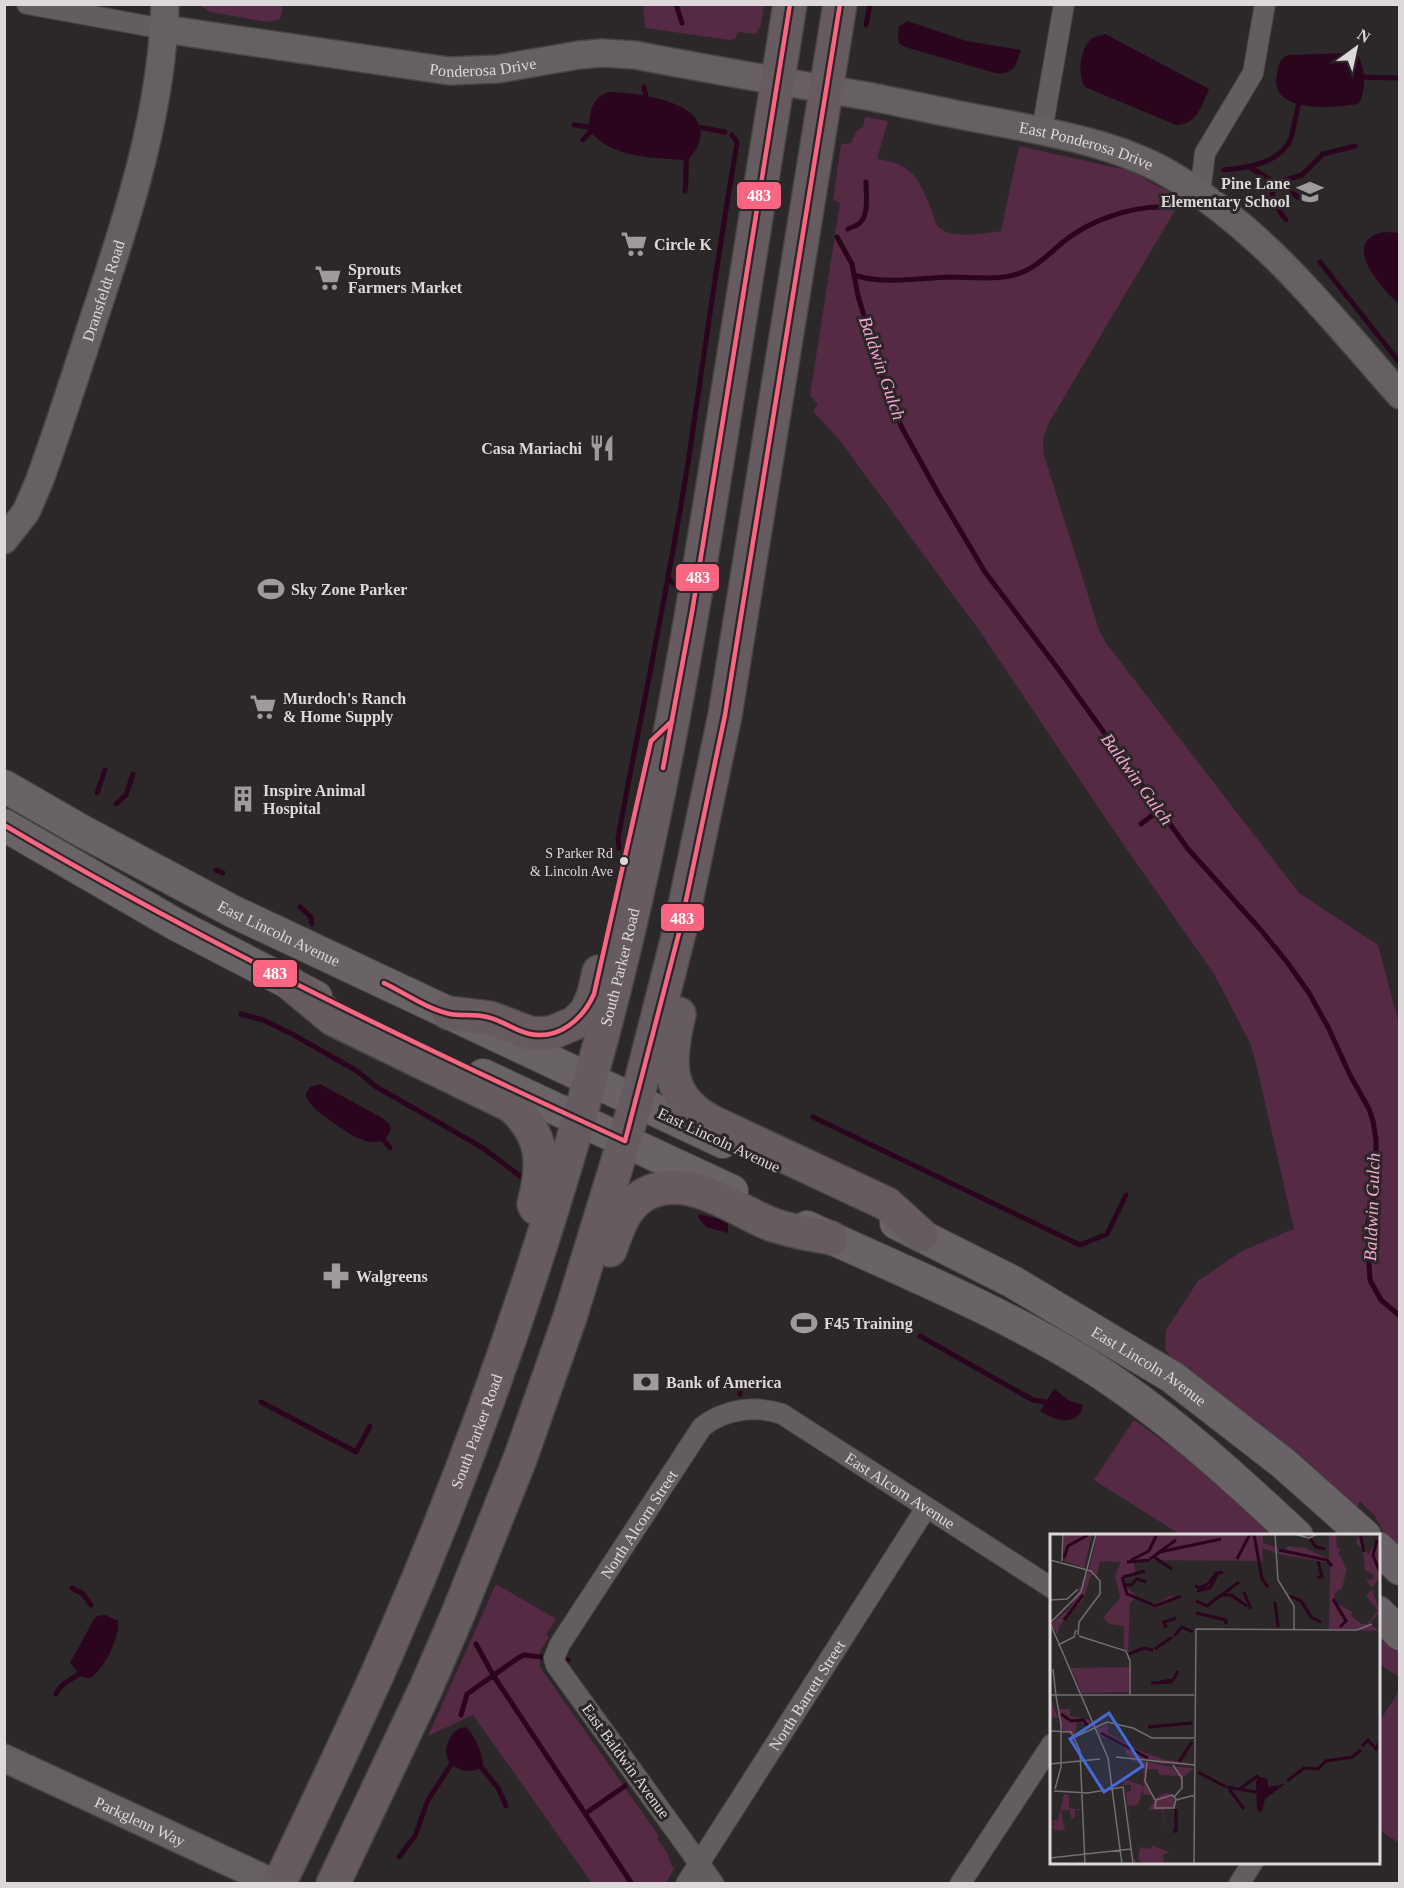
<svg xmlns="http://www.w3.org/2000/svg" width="1404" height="1888" font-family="Georgia,serif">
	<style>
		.green { fill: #562944 }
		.water { fill: #2b041d }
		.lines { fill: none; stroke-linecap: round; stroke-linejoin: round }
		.stream { stroke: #2b041d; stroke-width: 5 }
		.street-casing { stroke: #484546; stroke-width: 22 }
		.secondary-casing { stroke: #484546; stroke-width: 30 }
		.primary-casing { stroke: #484546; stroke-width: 34 }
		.highway-casing { stroke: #484546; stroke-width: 36 }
		.street { stroke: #625e60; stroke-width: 20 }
		.secondary { stroke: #666063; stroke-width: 27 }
		.primary { stroke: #696266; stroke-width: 32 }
		.highway { stroke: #665c60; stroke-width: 33 }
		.bus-1-casing { stroke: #2d2629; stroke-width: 9 }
		.bus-1 { stroke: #fa6682; stroke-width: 4.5 }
		.bus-dot { fill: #ddd8da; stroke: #2d2629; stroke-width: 2 }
		.labels { text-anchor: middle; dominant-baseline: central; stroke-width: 6; stroke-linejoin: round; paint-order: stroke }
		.bus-label { font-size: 14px; fill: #ddd8da; stroke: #2d2629; text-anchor: end }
		.street-label { font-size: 16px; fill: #ddd8da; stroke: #2d2629 }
		.poi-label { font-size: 16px; font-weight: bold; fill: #ddd8da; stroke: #2d2629; text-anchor: start }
		.water-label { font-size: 18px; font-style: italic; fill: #f5a9d2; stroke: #2d2629 }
		.inset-river { fill: none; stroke: #2b041d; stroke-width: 3 }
		.inset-road { fill: none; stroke: #736e70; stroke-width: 1.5 }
		.view { fill: #436ad8; fill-opacity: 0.15; stroke: #436ad8; stroke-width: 3 }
		.inset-edge { fill: none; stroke: #ddd8da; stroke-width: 3 }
		.line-badge { stroke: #2d2629; stroke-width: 2 }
		.badge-label { font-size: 16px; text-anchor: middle; font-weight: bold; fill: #fff }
	</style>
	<rect width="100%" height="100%" fill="#2c2729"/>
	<path class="green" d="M199 5H283L281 17 277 20 267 22 210 12Z
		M643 5V4L764 5 761 25 756 34 738 32 735 39 730 40 645 28Z
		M865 117 888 121 877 159C912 164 919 178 931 209 934 216 934 224 941 229 954 239 986 233 1001 231L1019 146 1131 171 1155 185 1183 197 1050 421 1043 439 1044 455 1099 630 1106 643 1299 893 1378 945 1400 1028 1399 1549 1384 1533 1375 1516 1360 1501 1358 1507 1354 1506 1283 1443 1169 1355 1165 1349 1166 1330 1198 1281 1242 1251 1294 1229 1255 1059 1249 1041 1214 974 1110 825 981 633 841 442 813 411 818 405 810 395 840 203 833 200 841 144 851 143 856 132 863 126Z
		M1134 1420 1198 1466 1281 1535H1181L1094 1480Z
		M496 1584 556 1619 546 1635 549 1637 540 1651V1667L659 1836 657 1839 667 1852 672 1867H675L666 1883H592L473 1715 428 1736Z
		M1378 1628 1399 1650V1677L1379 1664Z
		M1399 1691V1843L1378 1829 1379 1722Z"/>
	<path class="water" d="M908 21 966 41 1021 50C1016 65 1014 75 995 73L905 47 899 43 898 34 899 26Z
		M1105 34 1209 89C1202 105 1196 126 1176 125L1085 87C1077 76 1080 49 1091 39 1095 36 1100 36 1105 34Z
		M1352 53 1358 55C1365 67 1367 92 1358 104 1333 108 1268 114 1277 74 1279 65 1279 59 1288 55Z
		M610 92C636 93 716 101 698 145 694 153 692 158 682 160 650 157 612 158 590 131 588 114 592 96 610 92Z
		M1384 232 1399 233V304C1381 288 1339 241 1384 232Z
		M320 1084 384 1119 390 1125 391 1130C379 1156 350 1134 335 1124 325 1116 309 1108 306 1094L310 1087Z
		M699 1214 728 1221V1233L706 1227 698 1217Z
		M1054 1389 1070 1401 1083 1405C1078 1428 1055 1421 1040 1411Z
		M105 1615 118 1621C120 1637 104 1670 90 1678L82 1677 70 1663 94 1619 97 1616Z
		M465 1727C475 1734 483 1754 483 1766 467 1779 435 1765 450 1738 453 1732 458 1728 465 1727Z"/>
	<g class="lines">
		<path class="stream" d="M676 4 682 23
			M866 25 870 4
			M1356 77 1400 78
			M644 87 647 100
			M574 125 596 128
			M692 126 725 132
			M583 140 594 128
			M1248 166 1303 200
			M1224 170C1247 168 1281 163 1291 138L1300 98
			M685 191C687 178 685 167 687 154
			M1286 220C1277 208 1268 198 1275 183L1302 175 1323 154 1355 146
			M848 229C851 227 854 227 857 225 870 218 866 194 866 182
			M837 237 852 264 858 296 889 397 902 428 938 493 985 572 1059 670 1188 849 1260 929 1287 962 1309 993 1328 1027 1350 1075 1369 1109 1373 1121 1376 1140V1185L1367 1228 1370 1280 1381 1300 1400 1316
			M1320 262 1400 363
			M854 275C885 285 919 278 950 277 975 277 1004 282 1027 270 1040 264 1052 251 1063 242 1089 221 1128 207 1161 207
			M668 578 677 587
			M97 793 105 770
			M116 804 126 795 133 774
			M1141 824 1159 810
			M619 848 618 838C642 708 670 580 690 450 705 348 719 246 737 144L736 140 732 135
			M216 870 223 873
			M300 907 311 917 312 924
			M241 1014 263 1020 292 1034 357 1071 375 1086 483 1148 520 1176
			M813 1117 1080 1245 1107 1234 1126 1195
			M380 1135 390 1148
			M920 1336 1033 1400 1051 1403
			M740 1394 741 1381
			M261 1402 356 1452 370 1426
			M72 1588 83 1594 91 1605
			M476 1644 493 1675 632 1884
			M56 1694C62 1681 74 1680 83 1670
			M461 1715 467 1694 518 1658 524 1655 568 1660
			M478 1763 498 1788 506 1806
			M586 1813 625 1786
			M399 1857 415 1836 428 1800 454 1760"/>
		<g class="street-casing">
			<g id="street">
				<path d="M27 4 164 29"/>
				<path d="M1042 131 1064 4"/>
				<path d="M1200 193 1205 153 1253 73 1265 4"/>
				<path id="s1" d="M686 1884 926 1508"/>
				<path id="s2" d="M714 1884 556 1665 554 1658 560 1644 702 1427C724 1409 756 1405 782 1414L1052 1588"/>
				<path d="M960 1884 1052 1744"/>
				<path d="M1239 1884 1253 1862"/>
			</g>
		</g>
		<g class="secondary-casing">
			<g id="secondary">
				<path id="s3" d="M164 29 449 71 498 69 579 55 602 53 635 55C712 70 789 83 867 96 898 102 929 109 960 115 1030 129 1115 140 1176 178 1268 235 1329 315 1400 395"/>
				<path id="s4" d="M4 540 26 512 39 482C60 425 78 367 97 309 130 210 162 110 165 4"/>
				<path id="s5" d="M4 1758 276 1884"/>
			</g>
		</g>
		<g class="primary-casing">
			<g id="primary">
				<path id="s6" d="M4 786 82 831 232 911 723 1142"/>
				<path d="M4 825 175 924 316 997"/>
				<path d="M483 1075 732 1191"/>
				<path id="s7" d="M896 1223 1013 1282 1172 1377 1283 1463 1365 1536"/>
				<path d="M807 1227C900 1270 997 1309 1085 1363 1162 1411 1231 1474 1297 1536"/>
				<path d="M1378 1548 1400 1569"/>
				<path d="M1378 1612 1400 1634"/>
			</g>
		</g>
		<g class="highway-casing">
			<g id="highway">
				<path d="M292 985 333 1019 512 1106C544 1136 545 1163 534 1204L536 1208"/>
				<path d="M449 1013 490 1018 532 1034 551 1033 575 1023 587 1011 594 994 599 972"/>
				<path d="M679 1014C668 1060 664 1097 712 1122L887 1204 921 1235"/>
				<path d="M610 1250C619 1224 627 1199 655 1190 695 1178 733 1208 768 1223 787 1231 811 1234 831 1238"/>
				<path id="s8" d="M279 1884C317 1804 356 1724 391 1643 476 1448 546 1245 601 1040 652 850 686 655 717 461 741 309 765 157 790 4"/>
				<path d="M333 1884 426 1688 458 1614 520 1459 570 1317 636 1102 680 929 725 715 840 4"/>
			</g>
		</g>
		<use href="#street" class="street"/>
		<use href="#secondary" class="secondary"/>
		<use href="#primary" class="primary"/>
		<use href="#highway" class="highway"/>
		<g class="bus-1-casing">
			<path id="bus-1" d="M663 768 692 612 790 4
				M4 825C205 944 414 1044 625 1141L680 929 725 715 840 4
				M384 983C405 993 427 1009 450 1014 462 1016 475 1014 487 1017 502 1020 515 1031 530 1034 559 1040 583 1019 594 994L651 741 672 721"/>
		</g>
		<use href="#bus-1" class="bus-1"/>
	</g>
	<defs>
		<g id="school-bare" transform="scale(2.07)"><path d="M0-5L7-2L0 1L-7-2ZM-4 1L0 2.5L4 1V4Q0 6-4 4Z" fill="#9f9a9c" stroke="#2d2629" stroke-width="2.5" paint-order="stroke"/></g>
		<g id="supermarket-bare" transform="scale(2.07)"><path d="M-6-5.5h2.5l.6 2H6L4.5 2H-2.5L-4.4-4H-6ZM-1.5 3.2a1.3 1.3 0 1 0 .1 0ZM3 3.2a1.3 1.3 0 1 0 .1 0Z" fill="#9f9a9c" stroke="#2d2629" stroke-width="2.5" paint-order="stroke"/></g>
		<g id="restaurant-bare" transform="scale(2.07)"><path d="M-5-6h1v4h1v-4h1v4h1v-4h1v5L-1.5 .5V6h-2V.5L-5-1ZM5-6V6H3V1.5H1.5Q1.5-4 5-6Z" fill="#9f9a9c" stroke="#2d2629" stroke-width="2.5" paint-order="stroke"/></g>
		<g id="stadium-bare" transform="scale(2.07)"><path d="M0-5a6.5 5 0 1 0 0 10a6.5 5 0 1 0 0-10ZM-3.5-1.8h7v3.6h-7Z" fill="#9f9a9c" stroke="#2d2629" stroke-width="2.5" paint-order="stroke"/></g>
		<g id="building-bare" transform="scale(2.07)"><path d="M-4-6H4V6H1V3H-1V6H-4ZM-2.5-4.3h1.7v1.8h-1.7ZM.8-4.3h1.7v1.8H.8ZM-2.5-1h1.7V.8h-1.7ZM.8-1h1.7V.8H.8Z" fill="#9f9a9c" stroke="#2d2629" stroke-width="2.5" paint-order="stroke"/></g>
		<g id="pharmacy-bare" transform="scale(2.07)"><path d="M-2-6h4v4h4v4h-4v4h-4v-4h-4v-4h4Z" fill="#9f9a9c" stroke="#2d2629" stroke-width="2.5" paint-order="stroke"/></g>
		<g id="bank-bare" transform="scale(2.07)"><path d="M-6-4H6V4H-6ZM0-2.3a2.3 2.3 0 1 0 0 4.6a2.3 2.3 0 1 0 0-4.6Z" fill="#9f9a9c" stroke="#2d2629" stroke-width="2.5" paint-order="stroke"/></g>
	</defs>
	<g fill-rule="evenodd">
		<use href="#school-bare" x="1310" y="192"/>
		<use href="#supermarket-bare" x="634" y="244"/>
		<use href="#supermarket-bare" x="328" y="278"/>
		<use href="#restaurant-bare" x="602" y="448"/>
		<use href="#stadium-bare" x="271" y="589"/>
		<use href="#supermarket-bare" x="263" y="707"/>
		<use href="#building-bare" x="243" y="799"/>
		<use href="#pharmacy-bare" x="336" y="1276"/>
		<use href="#stadium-bare" x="804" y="1323"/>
		<use href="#bank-bare" x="646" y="1382"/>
	</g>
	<circle class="bus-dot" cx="624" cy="861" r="5"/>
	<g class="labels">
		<g class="bus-label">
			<text x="613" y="853">S Parker Rd<tspan x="613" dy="18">&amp; Lincoln Ave</tspan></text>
		</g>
		<g class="street-label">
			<text stroke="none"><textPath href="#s3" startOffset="322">Ponderosa Drive</textPath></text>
			<text stroke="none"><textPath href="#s3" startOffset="936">East Ponderosa Drive</textPath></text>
			<text stroke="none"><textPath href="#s4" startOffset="270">Dransfeldt Road</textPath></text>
			<text stroke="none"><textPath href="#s6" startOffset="312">East Lincoln Avenue</textPath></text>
			<text stroke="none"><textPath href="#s8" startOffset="980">South Parker Road</textPath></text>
			<text transform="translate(719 1140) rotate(25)">East Lincoln Avenue</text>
			<text stroke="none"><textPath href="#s7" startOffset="291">East Lincoln Avenue</textPath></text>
			<text stroke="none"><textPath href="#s8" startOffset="494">South Parker Road</textPath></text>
			<text stroke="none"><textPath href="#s2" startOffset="777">East Alcorn Avenue</textPath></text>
			<text stroke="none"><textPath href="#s2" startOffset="436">North Alcorn Street</textPath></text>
			<text stroke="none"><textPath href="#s1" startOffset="224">North Barrett Street</textPath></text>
			<text transform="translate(626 1761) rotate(54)">East Baldwin Avenue</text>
			<text stroke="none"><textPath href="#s5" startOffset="150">Parkglenn Way</textPath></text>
		</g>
		<g class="poi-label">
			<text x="1290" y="183" text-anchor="end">Pine Lane<tspan x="1290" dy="18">Elementary School</tspan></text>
			<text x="654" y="244">Circle K</text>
			<text x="348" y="269">Sprouts<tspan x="348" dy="18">Farmers Market</tspan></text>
			<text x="582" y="448" text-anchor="end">Casa Mariachi</text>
			<text x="291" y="589">Sky Zone Parker</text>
			<text x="283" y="698">Murdoch's Ranch<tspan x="283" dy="18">&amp; Home Supply</tspan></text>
			<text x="263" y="790">Inspire Animal<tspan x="263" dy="18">Hospital</tspan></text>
			<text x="356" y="1276">Walgreens</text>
			<text x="824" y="1323">F45 Training</text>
			<text x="666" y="1382">Bank of America</text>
		</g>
		<g class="water-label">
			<text transform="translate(882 368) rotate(71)">Baldwin Gulch</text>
			<text transform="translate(1137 779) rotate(54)">Baldwin Gulch</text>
			<text transform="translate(1372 1207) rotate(-88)">Baldwin Gulch</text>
		</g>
	</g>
	<g transform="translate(1050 1534)">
		<rect width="330" height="330" fill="#2c2729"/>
		<path d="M14 0H42L34 34 14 27ZM47 0H213V9L235 16 238 12 255 14 279 25V0H286L287 14 291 15 288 18 297 35 292 54 284 60 286 69 302 78 301 81 311 90H317L328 77 316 62 322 55 330 78 319 90 330 97 279 95 280 29 228 20 213 14 212 27 83 26 86 40 73 43 75 51 90 66 106 70 118 63 132 61 105 74 85 65 80 69 78 118 74 115V92L59 90 53 84 70 64 65 41 71 28 50 27 47 41H41L33 66 9 92 8 101 1 90 20 74 39 36ZM309 0 318 21 330 0V43L322 54 316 46 323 45V41L315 36 313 16 306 9ZM79 133V158L32 159 21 134ZM0 163 7 182 9 175H20V182L39 186 42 192 27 188 25 202 13 196 9 184 0 183ZM57 189 58 199 90 217 116 226 143 229 112 230 77 222 74 212 50 202 46 192 51 194ZM77 224 122 233 129 241 126 233 143 234V247V235L132 244 131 255 124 262V273L113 276 114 294 112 276H98L104 267 101 261 93 260 94 253 88 271 78 272 84 325H87L84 330 76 258 81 257V251H73L74 245 94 252 93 231ZM97 235H107L110 241 130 242 131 254 125 261 117 259 104 264 95 247ZM14 260 19 261V274L32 276H25V284H21L20 276H11L15 296 10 297 0 294 5 290 0 287 8 286ZM102 311 119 318 113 321 114 330H92L88 324 90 313 101 315Z" fill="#562944" fill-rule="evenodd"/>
		<path d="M210 243 217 245 218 253 235 250 215 265 212 278 207 276 206 247Z" fill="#2b041d"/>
		<path class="inset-river" d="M204 0 212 45 218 53M310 0 314 18M260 5 266 13 275 15M327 6 323 21 330 39M229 16 277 26 282 32M108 19 126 6M104 23 122 35M14 24 18 12 38 1M100 25 110 18 171 5M187 25 200 0M81 26 99 17 106 2M77 28 100 26M72 43 77 60 105 72 131 62M73 43 95 37M267 43H272L268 27M74 51H81L87 45 96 48M145 52 150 54 159 49 167 38M147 57 160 54 168 39 173 38M194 58 201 75M173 60 189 48M240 62 251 67 261 83 271 88M283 65 296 87 290 93M146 67 157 72 171 61H181L197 72M225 68 228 93M146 79 176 86V90M14 86 33 61M116 94 114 88 126 84M124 102 132 93 143 98M105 115 122 103M79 120 94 114 103 116M110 148 123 146 128 137M101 149 122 148M11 180 21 187 33 186 39 193M98 193 142 189M51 199 98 224M312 212 318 206 326 215 330 207M129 228 142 208M148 238 176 253M237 247 254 234 268 235 276 227 302 223 311 216M177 253 206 258M179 255 194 275M190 255 207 242 210 245M123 297H126V275"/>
		<path class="inset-road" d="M46 0 31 58 0 89 58 224 72 330M225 0 228 46 244 72V95M244 0 259 4 267 0M0 26 41 37 50 47V60L29 88 28 101M12 27 13 0M0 66 17 65 28 55M29 102 76 117 80 127V161M8 111 24 103 26 96M3 135 6 162M0 161H144M0 197 21 198 30 217 35 330M25 203 57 188 83 194 102 204H144M66 223 145 231M97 228 95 247 105 266M0 230 50 225M123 231 132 244V254L124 263M5 255 11 233V190L6 162M4 257 38 259 73 253 83 330M122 261 126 265 124 274H105L106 266ZM126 266 145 261M0 324 81 315M144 330 146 95 307 96 322 90"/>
		<path class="view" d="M59 179 93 232 54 258 20 205Z"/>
		<rect width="330" height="330" class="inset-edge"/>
	</g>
	<g class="line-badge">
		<rect x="736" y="181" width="46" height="29" rx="6" fill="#fa6682"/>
		<rect x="675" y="563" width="45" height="29" rx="6" fill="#fa6682"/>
		<rect x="660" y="903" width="45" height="29" rx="6" fill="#fa6682"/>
		<rect x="252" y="959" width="46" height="29" rx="6" fill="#fa6682"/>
	</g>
	<g class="badge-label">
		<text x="759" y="201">483</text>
		<text x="698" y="583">483</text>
		<text x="682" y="924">483</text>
		<text x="275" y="979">483</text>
	</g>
	<rect width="1404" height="1888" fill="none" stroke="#ddd8da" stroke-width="12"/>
	<g transform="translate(1356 48) rotate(33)" stroke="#2d2629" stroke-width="4.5" paint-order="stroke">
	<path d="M0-4.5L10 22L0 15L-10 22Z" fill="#ddd8da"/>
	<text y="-9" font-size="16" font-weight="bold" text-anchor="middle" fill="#ddd8da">N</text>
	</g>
</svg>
